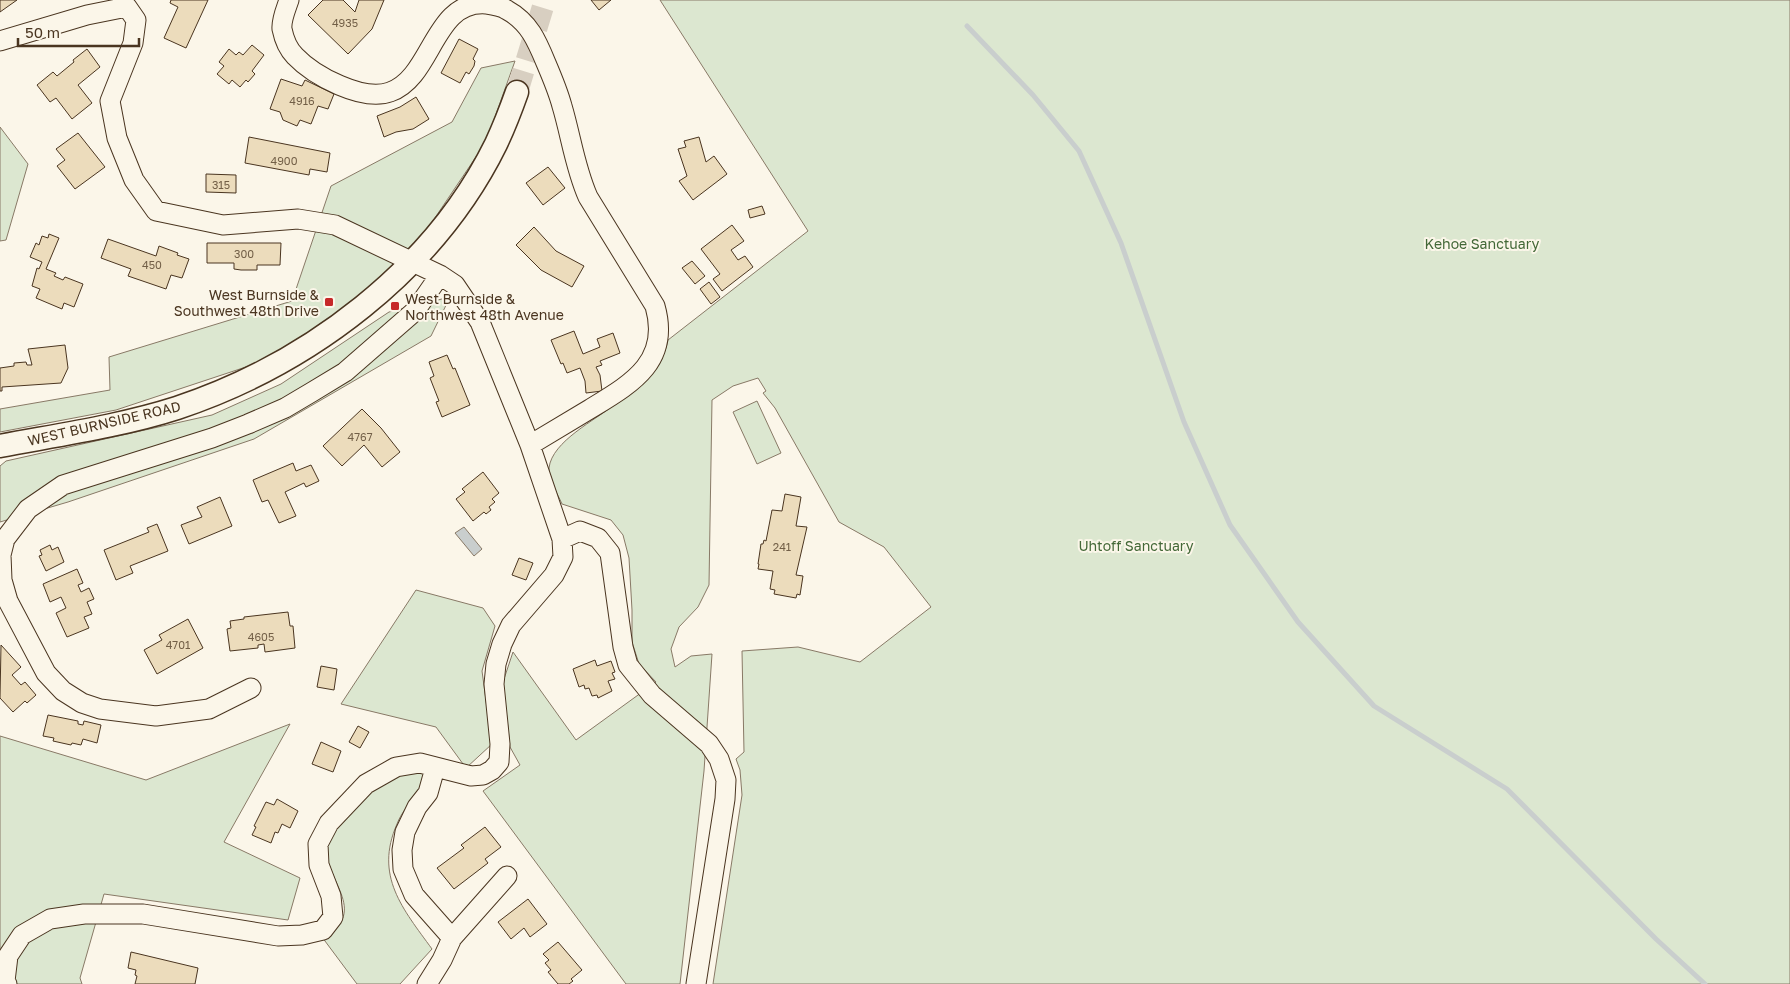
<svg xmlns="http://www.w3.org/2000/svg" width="1790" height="984" font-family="'Golos Text',sans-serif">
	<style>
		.green { fill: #dce7d0; stroke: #887966 }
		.water { fill: #c9cecd; stroke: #887966 }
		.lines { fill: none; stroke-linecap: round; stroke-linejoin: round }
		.stream { stroke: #c9cecd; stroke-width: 5 }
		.building { fill: #ecdcbc; stroke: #4a3520 }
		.major-tunnel { stroke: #d8cfc1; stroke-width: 22; stroke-dasharray: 22 11; stroke-linecap: butt }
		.minor-casing { stroke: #4a3520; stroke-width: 21 }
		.major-casing { stroke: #4a3520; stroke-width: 25 }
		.minor { stroke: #fbf6e9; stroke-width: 19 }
		.major { stroke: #fbf6e9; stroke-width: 22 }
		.poi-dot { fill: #c62828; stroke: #fbf6e9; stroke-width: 2 }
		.labels { text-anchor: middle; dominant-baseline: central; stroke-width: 4; stroke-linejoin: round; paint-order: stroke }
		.number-label { font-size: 11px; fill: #725f47 }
		.park-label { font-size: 14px; fill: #436837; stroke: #fbf6e9 }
		.poi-label { font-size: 14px; fill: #4a3520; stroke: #fbf6e9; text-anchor: end }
		.street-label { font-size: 14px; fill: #4a3520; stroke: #fbf6e9 }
	</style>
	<rect width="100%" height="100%" fill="#fbf6e9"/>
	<path class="green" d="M660 0H1790V984H713L742 795 740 770 736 759 744 752 742 651 798 647 860 662 931 607 884 547 839 522 775 408 763 393 766 391 758 378 733 386 712 400 709 585 698 607 679 627 671 649 675 667 691 656 712 654 704 771 680 984H626L483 791 520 765 510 747 503 682 513 652 576 740 656 682 639 664 632 642V610L629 558 623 535 611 520 562 504C557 492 548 481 549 468 552 441 596 420 615 404 627 394 647 377 657 365 663 358 666 349 668 340L808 231Z
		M515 61 486 142 414 249 340 314 264 361 116 410 0 432V409L110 390 109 357 292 301 331 186 452 122 481 68Z
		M0 127 28 164 6 240 0 241Z
		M450 297 431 336 254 439 68 502 0 522V466L6 461 212 415 281 384 389 312Z
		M757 401 781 453 757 464 733 412Z
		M416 590 483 608 495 626 482 671 492 744 466 768 436 727 341 704Z
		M290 724 224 842 300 878 288 920 104 894 80 978 82 984H0V736L146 780Z
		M427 767C424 776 421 787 415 795 409 805 401 813 397 824 374 876 403 909 432 949L400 984H357L322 937C373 912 320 877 327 843 330 828 373 788 387 779 398 773 415 771 427 767Z"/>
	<path class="water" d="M464 527 482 549 474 556 455 533Z"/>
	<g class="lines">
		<path class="stream" d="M967 26 1033 95 1079 151 1121 243 1184 422 1230 525 1298 622 1374 706 1507 789 1656 939 1705 984"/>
	</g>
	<path class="building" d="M0 0H17L0 12Z
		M171 0H208L186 48 164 38 178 7 170 3Z
		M323 0H343L355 12 359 0H384L372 29 348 54 308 15Z
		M591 0H611L599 10Z
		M459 39 478 49 473 59 475 61 474 66 469 74 466 72 460 83 441 73Z
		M252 45 264 55 252 71 255 74 248 82 246 80 240 87 232 80 229 84 217 74 224 66 219 62 229 49 236 55 239 52 243 55Z
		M87 49 100 67 78 85 92 103 72 119 56 98 50 102 37 85 53 72 57 76 74 62 73 60Z
		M281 79 302 86 305 80 334 94 328 109 318 106 311 124 300 120 297 126 283 120 280 112 270 109Z
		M416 97 429 119 413 129 396 132 384 137 377 116 400 107Z
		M78 133 105 167 75 189 57 166 65 160 56 149Z
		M249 137 330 153 327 172 310 169 309 175 245 163Z
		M699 137 706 162 714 156 727 174 693 200 679 181 687 176 678 149 686 147 684 141Z
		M548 167 565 188 543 205 526 183Z
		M206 174 236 175V193L206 192Z
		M762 206 765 214 750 218 748 210Z
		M732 225 744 241 731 250 738 260 745 256 753 267 722 291 713 279 720 274 701 249Z
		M534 227 556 251 584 266 572 287 541 270 516 245Z
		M49 234 59 238 46 269 56 273 54 276 63 280 65 277 83 284 74 307 64 303 62 309 36 298 40 289 32 286 37 268 39 269 42 262 30 257 36 243 39 245 42 236 48 238Z
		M108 239 156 256 159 246 178 253 177 255 189 259 182 278 171 275 166 289 128 276 131 269 101 258Z
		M207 243H281L280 265H257V270H241L234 269V263H207Z
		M692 261 705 276 695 284 682 268Z
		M709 282 720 297 711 304 700 289Z
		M574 331 583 354 600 347 597 339 613 333 620 353 600 361 602 365 596 367 600 375 602 391 586 393 585 381 580 368 567 373 563 363 561 364 551 340Z
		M65 345 68 368 61 383 2 387V391H0V368L14 366V363L26 362 27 365H32L28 349Z
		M447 355 453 369 455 368 470 405 442 417 436 402 439 401 430 378 434 376 429 362Z
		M362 409 381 428 400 452 382 467 364 445 342 466 323 446Z
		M293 463 296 471 311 465 319 481 306 487 304 483 285 492 296 516 279 523 268 500 262 502 253 480Z
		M483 472 499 493 492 499 495 502 489 507 491 510 486 514 484 512 473 521 456 499 465 492 462 489Z
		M785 494 801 497 796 526 807 527 796 575 803 576 800 595 797 594 796 598 774 594 775 590 770 589 773 571 758 569 759 564H758L761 544H763L764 540 766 541 772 510 782 511Z
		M220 497 232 526 189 544 181 525 202 517 197 507Z
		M157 524 168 551 130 566 133 573 116 580 104 550 149 532 147 528Z
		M50 545 52 550 58 547 64 562 46 571 39 556 42 555 40 550Z
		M519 558 533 563 526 580 512 575Z
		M77 569 83 583 78 585 81 592 89 588 94 599 87 602 92 614 84 617 89 628 67 637 56 613 66 608 61 597 50 602 43 584Z
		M288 612 290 626H293L295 648 265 652 264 644 258 645V648L230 651 227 629 231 628 230 621 244 619V617Z
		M188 619 203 648 157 674 144 650 162 640 159 635Z
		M1 645 21 667 12 675 21 685 25 682 36 695 27 703 25 701 13 712 0 698Z
		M595 660 597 666 611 661 615 672 612 673 615 679 608 681 612 691 598 698 597 695 592 696 589 688 585 689 584 685 579 687 573 669Z
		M321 666 337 669 334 690 317 687Z
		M48 715 78 721V724L83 725 84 721 101 725 97 743 83 739 81 745 72 743 71 745 53 741 54 738 43 736Z
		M358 726 369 732 360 748 349 742Z
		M321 742 341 751 333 772 312 764Z
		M277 799 298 811 290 828 282 824 278 833 275 832 271 843 252 835 256 827 254 826 266 802 274 805Z
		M485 827 501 847 485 859 488 863 454 889 437 868 464 848 461 845Z
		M528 899 547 924 530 937 524 928 511 939 498 922Z
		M558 942 582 970 571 979 573 981 569 984H558L548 972 551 970 545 963 549 960 543 954Z
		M131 952 198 968 195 984H135L137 976 135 975 136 970 128 968Z"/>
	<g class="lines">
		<path class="major-tunnel" d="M517 92 545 0"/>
		<g class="minor-casing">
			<path id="minor" d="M289 0C286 9 281 20 282 29 284 39 288 49 295 56 314 76 363 102 390 92 433 77 433 0 486 4 493 5 501 6 507 10 529 22 537 41 546 63 552 77 558 91 562 106 571 136 575 168 588 197L655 306C671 362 631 384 590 409 570 421 550 433 530 445
				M0 41 87 15 127 7 136 20 133 43 110 101 117 138 134 180 156 211 223 225 298 219 335 225 440 275 455 285 480 322 530 445 562 539 563 557 554 575 511 625 502 644 496 664 494 684 500 744 499 762 492 770 483 775 471 776 420 763 396 767 366 784 329 823 318 844 319 865 331 896 333 917 323 930 302 935 278 936 143 914H84L50 919 22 935 8 956 5 981 7 984
				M562 539 580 531 598 538 610 553 623 647 628 665 652 695 709 744 719 759 726 780 725 799 696 984
				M251 688 209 709 156 716 100 709 82 703 63 691 46 673 8 601 2 580 1 555 5 539 28 509 63 485 212 438 248 424 285 408 312 392 345 372 415 311 440 275
				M435 768 428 793 417 807 405 832 402 850 403 869 414 895 452 938
				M427 984 442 960 452 938 507 876"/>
		</g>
		<g class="major-casing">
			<path id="major" d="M0 446C58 435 121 426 177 408 309 364 434 270 496 144 504 127 511 109 517 92"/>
		</g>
		<use href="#minor" class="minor"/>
		<use href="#major" class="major"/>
	</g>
	<g class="poi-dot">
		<rect x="324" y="297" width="10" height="10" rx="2.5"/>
		<rect x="390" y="301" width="10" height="10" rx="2.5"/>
	</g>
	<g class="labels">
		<g class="number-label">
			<text x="345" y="22">4935</text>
			<text x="302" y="100">4916</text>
			<text x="284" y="160">4900</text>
			<text x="221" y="184">315</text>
			<text x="244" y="253">300</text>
			<text x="152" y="264">450</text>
			<text x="360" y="436">4767</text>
			<text x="782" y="546">241</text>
			<text x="261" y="636">4605</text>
			<text x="178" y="644">4701</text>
		</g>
		<g class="park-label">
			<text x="1482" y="243">Kehoe Sanctuary</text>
			<text x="1136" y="545">Uhtoff Sanctuary</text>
		</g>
		<g class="poi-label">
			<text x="319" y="294">West Burnside &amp;<tspan x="319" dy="16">Southwest 48th Drive</tspan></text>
			<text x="405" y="298" text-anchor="start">West Burnside &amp;<tspan x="405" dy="16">Northwest 48th Avenue</tspan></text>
		</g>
		<g class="street-label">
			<text transform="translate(104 423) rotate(-13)">WEST BURNSIDE ROAD</text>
		</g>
	</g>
	<path d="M18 38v8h121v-8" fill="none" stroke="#4a3520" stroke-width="2.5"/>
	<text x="25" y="38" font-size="15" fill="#4a3520" stroke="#fbf6e9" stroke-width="4" paint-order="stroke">50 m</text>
</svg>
